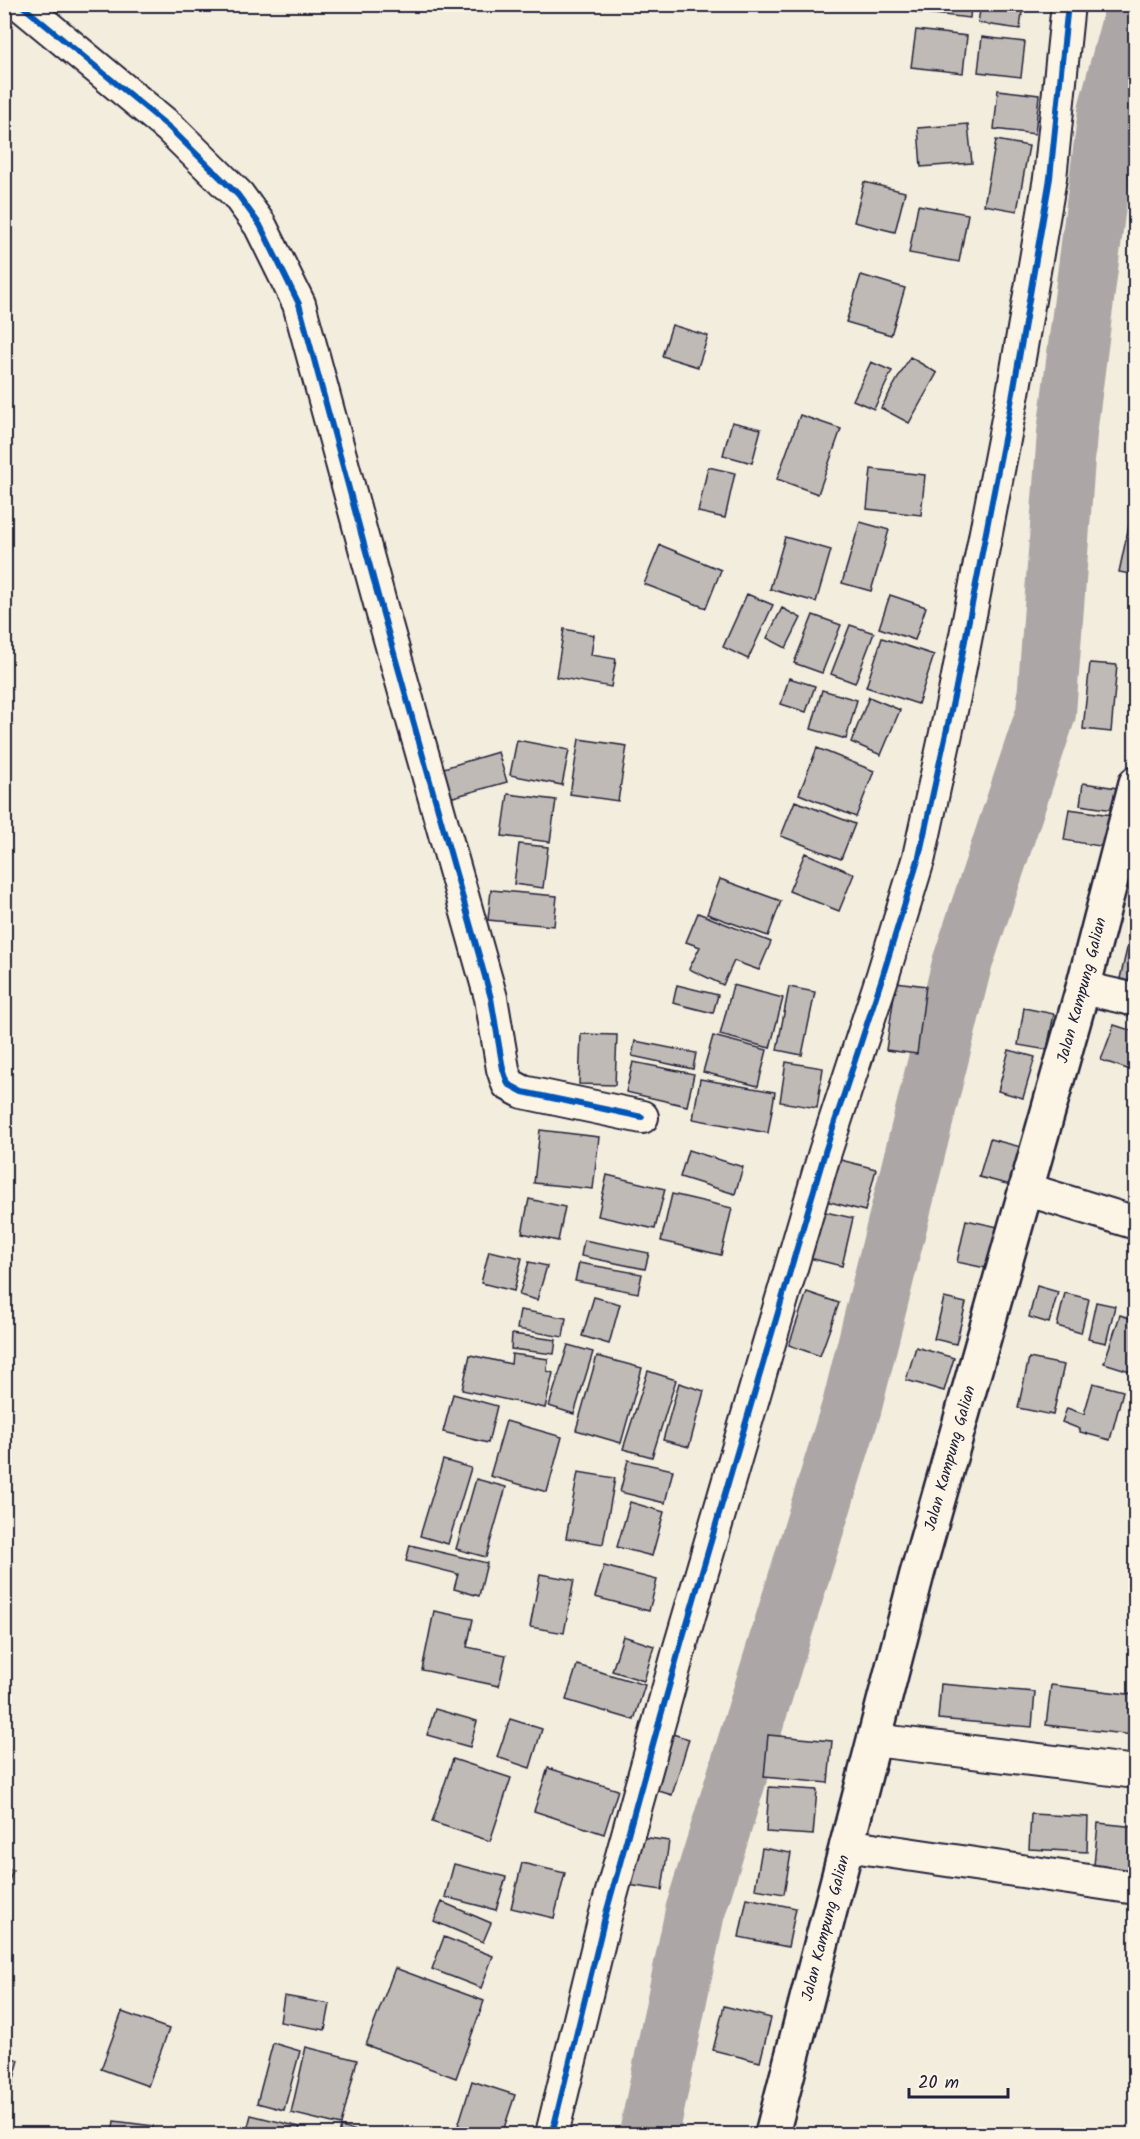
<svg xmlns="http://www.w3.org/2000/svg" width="1140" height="2139" font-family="Kalam,sans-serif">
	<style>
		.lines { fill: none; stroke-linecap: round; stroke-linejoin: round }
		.river { stroke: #aca7a6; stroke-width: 60 }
		.building { fill: #bfbab6; stroke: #22223b; stroke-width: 1.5 }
		.minor-casing { stroke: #22223b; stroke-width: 36 }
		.major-casing { stroke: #22223b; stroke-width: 38 }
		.minor { stroke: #fcf5e5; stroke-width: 32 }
		.major { stroke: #fcf5e5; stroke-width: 33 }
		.cycleway-casing { stroke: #fcf5e5; stroke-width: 10 }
		.cycleway { stroke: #0057b8; stroke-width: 6 }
		.labels { text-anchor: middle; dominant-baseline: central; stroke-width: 6; stroke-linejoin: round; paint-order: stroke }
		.street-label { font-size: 16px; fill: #22223b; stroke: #fcf5e5 }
	</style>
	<rect width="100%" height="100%" fill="#f3edde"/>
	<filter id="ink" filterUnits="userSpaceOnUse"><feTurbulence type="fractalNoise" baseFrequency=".0167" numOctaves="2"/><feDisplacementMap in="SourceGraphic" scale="12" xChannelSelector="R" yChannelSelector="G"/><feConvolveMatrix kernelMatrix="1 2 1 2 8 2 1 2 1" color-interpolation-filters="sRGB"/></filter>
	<g filter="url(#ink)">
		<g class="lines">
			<path class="river" d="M649 2134 695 1912 852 1406 962 964 1046 713 1067 433 1108 111 1136 5"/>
		</g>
		<path class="building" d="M868 4H908V9L868 6Z
			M917 4H971L970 18 916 12Z
			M981 4H1023L1020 29 978 23Z
			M916 30 967 36 963 73 911 67Z
			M982 37 1025 42 1021 77 978 72Z
			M998 90 1039 95 1035 134 994 129Z
			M968 124 972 163 921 167 918 128Z
			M996 140 1029 146 1017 211 984 205Z
			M864 182 905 192 895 232 854 222Z
			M918 205 968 214 959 262 909 253Z
			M861 275 905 288 891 335 846 322Z
			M672 325 708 336 698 367 662 356Z
			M910 357 937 373 909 423 881 408Z
			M871 362 892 371 874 409 853 400Z
			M800 415 841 429 818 494 777 479Z
			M732 422 761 429 752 463 723 455Z
			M708 467 735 473 725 518 698 512Z
			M871 469 925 475 921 515 867 509Z
			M1136 493V575L1119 572Z
			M860 522 889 530 871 591 842 583Z
			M785 537 831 550 816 602 770 589Z
			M660 545 721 570 706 608 644 584Z
			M747 594 773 605 748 659 723 647Z
			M890 595 926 607 915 640 879 628Z
			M782 608 801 618 786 648 767 638Z
			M813 615 841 625 822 673 794 663Z
			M850 625 874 633 855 683 831 674Z
			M564 629 594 635 591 655 616 659 611 687 556 677Z
			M882 638 934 655 918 704 866 687Z
			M1090 663 1117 665 1111 732 1083 729Z
			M789 678 815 686 806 712 781 704Z
			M822 690 857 700 846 739 811 729Z
			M869 697 900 710 881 755 851 742Z
			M579 739 627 746 618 801 570 794Z
			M517 740 569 750 562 785 510 775Z
			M817 748 874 771 856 817 799 794Z
			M498 752 507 782 446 799 437 770Z
			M1083 783 1117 788 1113 810 1080 805Z
			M508 794 556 800 550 842 502 836Z
			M795 801 855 824 841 859 781 836Z
			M1069 809 1111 815 1105 847 1064 840Z
			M519 844 548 847 543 888 514 884Z
			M805 853 854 874 839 911 789 891Z
			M720 879 781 901 768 936 707 914Z
			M491 890 557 896 554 926 488 920Z
			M698 913 771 942 759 970 734 961 723 985 689 969 700 947 686 942Z
			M1127 949 1136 951V991L1118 987Z
			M896 982 926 986 917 1054 886 1050Z
			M677 985 718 995 713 1013 673 1003Z
			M733 985 783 998 770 1048 720 1035Z
			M789 987 815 992 802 1055 777 1050Z
			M1024 1008 1054 1014 1047 1050 1018 1045Z
			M1114 1025 1136 1032V1072L1101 1060Z
			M581 1034 617 1035 615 1085 579 1084Z
			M713 1036 767 1050 758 1086 703 1072Z
			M635 1041 696 1053 693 1069 632 1056Z
			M1009 1050 1035 1057 1023 1098 998 1091Z
			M633 1062 694 1074 687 1106 626 1092Z
			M786 1062 823 1068 817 1108 780 1102Z
			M700 1079 775 1092 768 1133 693 1119Z
			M540 1130 599 1137 593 1189 534 1183Z
			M990 1139 1021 1147 1011 1185 979 1177Z
			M688 1150 743 1167 735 1194 680 1177Z
			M833 1158 876 1169 865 1211 822 1200Z
			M607 1175 665 1189 655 1229 598 1216Z
			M672 1194 732 1208 721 1255 661 1241Z
			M529 1199 565 1207 558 1241 522 1233Z
			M816 1210 853 1218 842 1266 805 1257Z
			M966 1220 1003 1228 995 1270 957 1262Z
			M584 1240 649 1253 645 1269 581 1256Z
			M489 1251 522 1258 514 1291 481 1283Z
			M529 1262 547 1266 537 1300 519 1295Z
			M579 1263 642 1274 638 1293 575 1281Z
			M1037 1286 1058 1292 1049 1323 1029 1317Z
			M807 1292 839 1303 820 1356 789 1345Z
			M1065 1293 1089 1299 1081 1333 1057 1326Z
			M594 1297 620 1304 609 1344 582 1336Z
			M944 1298 966 1303 956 1344 934 1339Z
			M1096 1302 1115 1306 1106 1343 1088 1339Z
			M520 1310 566 1318 563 1337 517 1329Z
			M1120 1315 1136 1320V1373L1104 1363Z
			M512 1334 556 1340 554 1354 511 1349Z
			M568 1345 593 1352 574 1414 549 1406Z
			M916 1347 954 1358 944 1391 906 1380Z
			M512 1354 548 1359 547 1371 553 1373 545 1408 462 1390 470 1355 511 1364Z
			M597 1356 642 1368 621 1443 576 1430Z
			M1029 1358 1064 1365 1053 1415 1018 1408Z
			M648 1371 676 1380 652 1457 623 1449Z
			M679 1383 704 1391 689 1447 663 1440Z
			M1093 1383 1123 1391 1110 1440 1080 1432V1429L1062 1422 1067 1408 1084 1414Z
			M453 1394 497 1406 488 1443 443 1432Z
			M506 1421 562 1437 547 1492 490 1476Z
			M443 1460 471 1468 448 1544 420 1536Z
			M628 1460 673 1470 665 1503 620 1492Z
			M578 1472 615 1478 603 1544 566 1538Z
			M476 1479 506 1487 486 1557 456 1549Z
			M630 1502 664 1512 652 1556 617 1547Z
			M410 1545 487 1563 479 1596 454 1589 458 1574 406 1561Z
			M604 1566 657 1580 649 1611 595 1597Z
			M540 1574 574 1580 564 1633 530 1627Z
			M434 1611 473 1619 467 1647 506 1655 499 1686 422 1670Z
			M623 1636 654 1646 644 1681 612 1671Z
			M577 1665 645 1685 634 1720 566 1700Z
			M941 1684 1035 1692 1032 1727 938 1719Z
			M1051 1685 1136 1695 1133 1735 1046 1725Z
			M435 1709 477 1721 470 1747 427 1735Z
			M510 1719 542 1729 530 1768 497 1757Z
			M666 1732 689 1739 672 1795 649 1788Z
			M768 1735 832 1741 828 1783 764 1777Z
			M453 1759 511 1778 490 1841 432 1822Z
			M548 1768 618 1790 604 1834 534 1811Z
			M769 1787 817 1790 813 1835 766 1832Z
			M1031 1814 1088 1817 1087 1852 1029 1849Z
			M1098 1823 1136 1827V1880L1093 1876Z
			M635 1836 669 1841 662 1890 628 1885Z
			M762 1848 791 1853 784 1894 755 1889Z
			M522 1863 565 1873 554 1918 511 1908Z
			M454 1864 506 1877 496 1910 445 1897Z
			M4 1867 13 1870 4 1895Z
			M747 1898 796 1908 788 1947 739 1937Z
			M442 1902 491 1923 483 1942 434 1921Z
			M444 1937 493 1956 481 1988 432 1969Z
			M395 1968 484 2001 456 2078 366 2045Z
			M284 1996 330 2004 325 2030 280 2022Z
			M724 2006 771 2018 760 2062 713 2050Z
			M122 2012 169 2029 148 2086 101 2069Z
			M273 2043 300 2051 284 2110 257 2103Z
			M306 2047 357 2060 341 2125 291 2113Z
			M4 2056 19 2060 4 2115Z
			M472 2081 515 2095 502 2134H485L458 2126Z
			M251 2115 300 2127 298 2134H246Z
			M114 2121 153 2126 152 2134H112Z
			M341 2127 368 2134H339Z"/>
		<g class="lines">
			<g class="minor-casing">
				<path id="minor" d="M20 4 170 128 238 195 260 225 299 304 381 607 491 998 503 1069 508 1084 523 1092 642 1117
					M1083 988 1136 1000
					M1025 1189 1136 1223
					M874 1740 1136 1772
					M846 1845 1136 1888
					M552 2134 605 1917 680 1647 825 1152 882 978 919 857 955 692 1013 393 1050 178 1068 4"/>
			</g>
			<g class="major-casing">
				<g id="major">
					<path id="s1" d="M772 2134 917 1574 1083 988 1136 783"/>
				</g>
			</g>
			<use href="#minor" class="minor"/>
			<use href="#major" class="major"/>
			<g class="cycleway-casing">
				<path id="cycleway" d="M20 4 170 128 238 195 260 225 299 304 381 607 491 998 503 1069 508 1084 523 1092 642 1117
					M552 2134 605 1917 680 1647 825 1152 882 978 919 857 955 692 1013 393 1050 178 1068 4"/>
			</g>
			<use href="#cycleway" class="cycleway"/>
		</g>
	</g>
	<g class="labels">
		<g class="street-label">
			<text stroke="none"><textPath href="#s1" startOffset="1185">Jalan Kampung Galian</textPath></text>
			<text stroke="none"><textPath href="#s1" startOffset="699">Jalan Kampung Galian</textPath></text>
			<text stroke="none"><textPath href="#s1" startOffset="213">Jalan Kampung Galian</textPath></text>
		</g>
	</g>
	<rect width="1140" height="2139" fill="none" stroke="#fcf5e5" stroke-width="24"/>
	<rect x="12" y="12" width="1116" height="2115" fill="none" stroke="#22223b" stroke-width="2" filter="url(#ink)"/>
	<path d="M909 2088v9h99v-9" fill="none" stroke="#22223b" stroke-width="3"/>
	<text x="918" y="2088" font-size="18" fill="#22223b" stroke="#fcf5e5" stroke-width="4.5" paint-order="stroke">20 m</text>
</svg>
